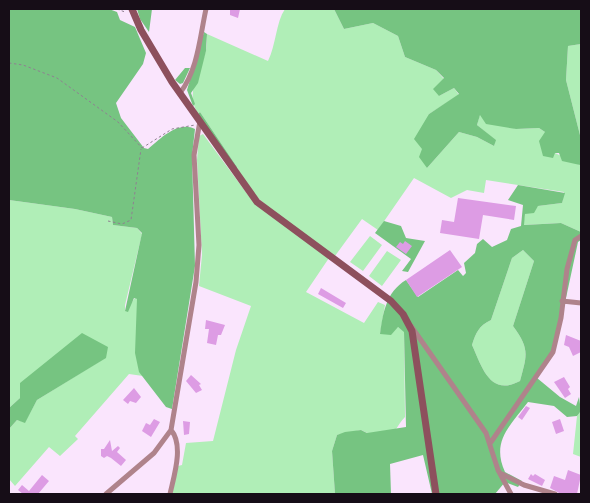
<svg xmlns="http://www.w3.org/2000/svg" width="590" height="503" font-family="'Space Grotesk',sans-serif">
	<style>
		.green { fill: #b0eeb7 }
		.forest { fill: #76c481; fill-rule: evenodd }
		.building { fill: #dd9ce4 }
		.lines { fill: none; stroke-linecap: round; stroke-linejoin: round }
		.path { stroke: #8f8091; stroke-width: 1; stroke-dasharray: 2.5 2.5; stroke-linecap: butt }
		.minor { stroke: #af838b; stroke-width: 5 }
		.secondary { stroke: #8d505d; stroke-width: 7 }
	</style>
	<rect width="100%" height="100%" fill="#fae5fd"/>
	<path class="green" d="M285 9H334L344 29 373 23 398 36 405 57 436 70 444 79 439 96 454 88 459 95 429 114 422 149 427 168 459 132 477 137 494 146 495 140 477 125 480 114 516 129 539 128 545 132 555 153 580 165 581 152V232L561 223 523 225 525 214 538 206 562 203 564 192 486 180 484 193 467 190 451 198 414 178 378 230 362 219 335 256 270 209 255 195 236 170 237 167 200 112 198 114C185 93 199 75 205 54 207 48 207 40 207 34L268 61C276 45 276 22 285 9Z
		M581 44V139L566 80 568 46Z
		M203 134 248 195 329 258 306 292 364 323 378 302 385 305 380 334 398 327 404 331 405 417C397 425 395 435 384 441L361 430 337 435 332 451 335 494H172L178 466 182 465 186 443 213 441 236 350 251 306 199 286 202 255 197 160 199 136Z
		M9 200 75 209 112 217 113 225 137 228 142 234 125 305V311L135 298 137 299 139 371 143 376 129 374 75 436 78 439 60 456 49 447 15 486 9 479V429L17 420 25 422 37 400 105 358 20 398 9 408Z
		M370 236 382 245 363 271 350 262Z
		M523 250 534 261 513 326C530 349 527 355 520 381 490 397 482 367 472 345 476 332 479 326 491 320L512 258Z
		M387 251 401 260 382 286 369 276Z
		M581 411V457L573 454 577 416Z"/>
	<path class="forest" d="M9 9H109L117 12 120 20 135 27 146 53 143 64 116 103 121 118 144 148 148 149C160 139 178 120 195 129L192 156 195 266 172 409 166 407 139 372 135 353 137 299 134 298 128 312 125 311 142 233 137 228 113 225 112 217 75 209 9 200Z
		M137 9H152L149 32 140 19Z
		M334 9H581V44L568 46 566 80 581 139 580 165 562 161 559 153H555L553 158 543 156 539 141 545 132 539 128 516 129 486 124 480 115 477 125 496 140 494 146 477 137 459 132 427 168 419 157 422 149 414 139 429 114 459 94 454 88 439 96 433 89 444 78 436 70 405 57 398 36 373 23 344 29Z
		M204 32 207 34 206 51 198 83 191 93 195 104 193 106 187 90Z
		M185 68H190L183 83 180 84 175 80Z
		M200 112 237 167 236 170 198 114Z
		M518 185 565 193 562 203 538 206 534 213 525 214 524 225 561 223 581 232V240L578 242 554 354 537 378 560 397 576 406 579 397 581 411 577 416 567 417 554 406 528 402C510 426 491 441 505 472L522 481 518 487 505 482 495 494H432L423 455 390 464 391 494H335L332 451 337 435 345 432 361 430 367 433 406 427 404 332 398 327 391 335 380 334C383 313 386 292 406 280L418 297 458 270 463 276 466 273 464 263 475 253 477 244 483 239 492 247 507 240 511 229 521 226 523 205 508 200ZM523 250 534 261 513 326C530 349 527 355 520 381 490 397 482 367 472 345 476 332 479 326 491 320L512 258Z
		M384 221 401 226 406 238 425 241 408 272 402 271 411 259 375 233Z
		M82 333 108 347 106 358 37 400 25 423 17 420 9 429V408L20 398V383Z"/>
	<path class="building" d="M230 9H240L238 18 230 15Z
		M458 198 516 206 514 220 483 215 479 239 440 233 442 220 454 222Z
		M405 241 412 246 406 254 396 247 400 242 403 244Z
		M450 250 462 267 417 297 406 280Z
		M321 288 346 303 343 308 318 294Z
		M206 320 225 325 221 335H218L216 345 207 343 209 329H205Z
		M566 335 581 341V352L573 356 569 347 564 345Z
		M191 375 201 384 199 385 202 390 196 393 186 381Z
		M564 377 570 387 568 389 571 394 565 398 554 382Z
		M134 388 141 397 136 403 130 401 128 404 123 400Z
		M526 406 530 408 522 420 518 417Z
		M154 419 160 422 151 437 142 431 146 423 150 425Z
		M560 419 564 431 556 434 552 422Z
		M183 421 190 422 189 434 184 435Z
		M110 440 112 451 118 446 120 448 117 452 126 460 121 466 111 458 107 456 104 458 101 456V449H104Z
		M568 470 581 475 577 494H561L550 488 554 476 565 480Z
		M531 474 533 476 535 474 545 480 542 486 528 479Z
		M42 475 49 481 38 494H23L18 490 22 485 29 491Z"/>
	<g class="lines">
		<path class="path" d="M117 9 125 12
			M9 63 23 65 57 78 118 122 142 148
			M142 148 172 129 195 125
			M108 221 122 224 131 220 141 149"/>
		<path class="minor" d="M180 93C198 70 200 36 206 9
			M562 301 581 303
			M411 326 486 433 498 470 511 494
			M491 442 553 352 561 318 567 269 575 240 581 236
			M502 474 524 485 555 494
			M106 494 154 453 171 430 196 282 199 245 194 155 200 121
			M170 494C174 476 184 445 171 430"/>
		<path class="secondary" d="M132 9 141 30 172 82 257 202 391 301 403 314 412 331 436 494"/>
	</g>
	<rect width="590" height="503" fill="none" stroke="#160d17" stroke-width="20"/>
</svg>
